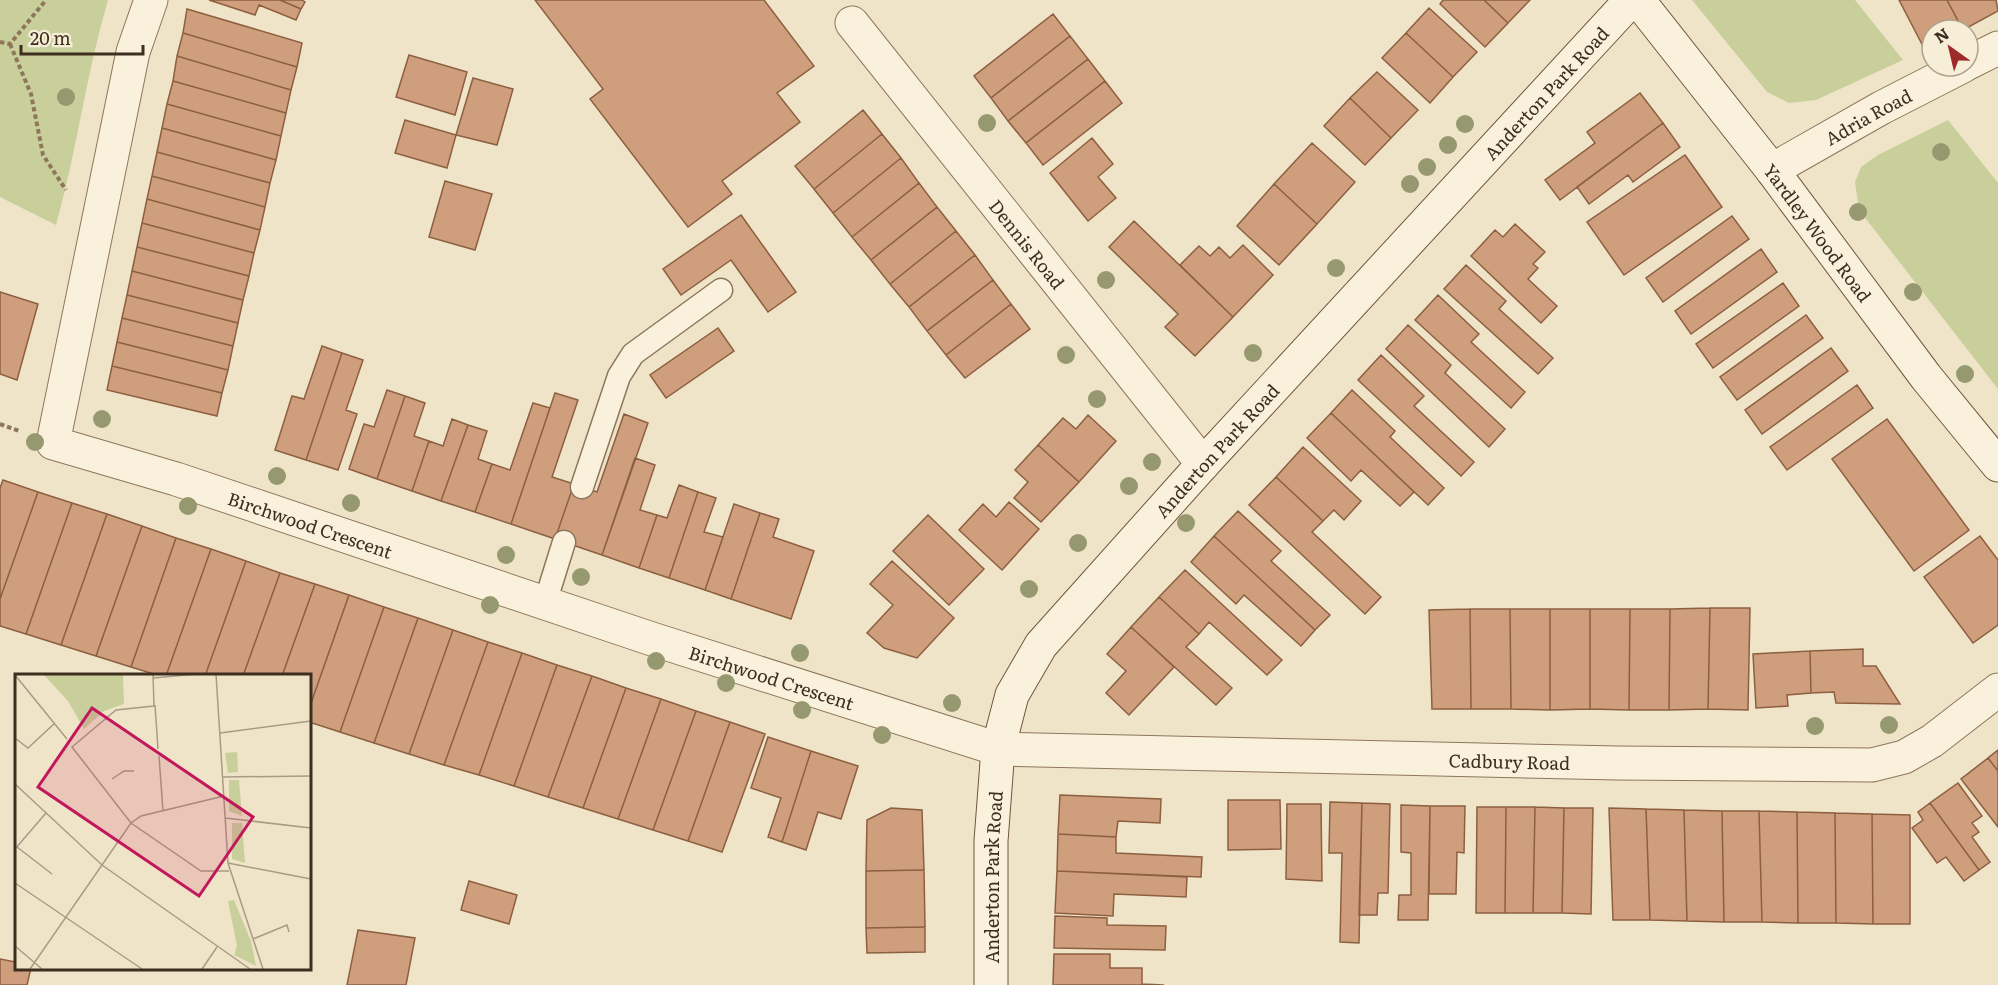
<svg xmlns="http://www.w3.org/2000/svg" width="1998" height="985" font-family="Literata,serif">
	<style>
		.green { fill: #c9cf9b }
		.building { fill: #cf9f7d; stroke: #8d5f41; stroke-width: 1.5 }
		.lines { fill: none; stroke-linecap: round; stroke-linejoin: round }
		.lane-casing { stroke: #8d765c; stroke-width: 25 }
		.street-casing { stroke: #8d765c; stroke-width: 35 }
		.secondary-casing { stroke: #6f573f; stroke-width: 35 }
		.path { stroke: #8d765c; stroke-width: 4; stroke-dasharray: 4.5 3; stroke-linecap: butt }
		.lane { stroke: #faf1dc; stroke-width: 22 }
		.street { stroke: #faf1dc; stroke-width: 33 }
		.secondary { stroke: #faf1dc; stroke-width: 33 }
		.tree { fill: #96986f }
		.labels { text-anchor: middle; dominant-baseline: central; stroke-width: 5; stroke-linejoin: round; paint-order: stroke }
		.street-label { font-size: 18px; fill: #3d2e20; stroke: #f7eed8 }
		.inset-road { fill: none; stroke: #a89b85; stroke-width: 1.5 }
		.view { fill: #c2185b; fill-opacity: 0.15; stroke: #c2185b; stroke-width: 3 }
		.inset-edge { fill: none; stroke: #3d2e20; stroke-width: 3 }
	</style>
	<rect width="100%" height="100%" fill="#f0e4c8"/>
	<path class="green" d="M0 0H108C86 74 77 151 56 225L0 197Z
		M1692 0H1855L1903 60 1816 100 1789 103 1767 92Z
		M1948 120 1998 183V389L1859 210 1855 182 1861 167 1878 155Z"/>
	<path class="building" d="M209 0H280L301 9 296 20 259 5 255 15Z
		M280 0H302L305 2 301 9Z
		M535 0H764L814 66 777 93 800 122 722 181 732 194 688 227 590 99 603 89Z
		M1443 0H1484L1508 23 1485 47 1440 4Z
		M1484 0H1530L1508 23Z
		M1899 0H1947L1963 30H1932V46L1925 50Z
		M1947 0H1996L1998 11 1963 30Z
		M1429 8 1477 52 1453 77 1406 33Z
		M187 9 302 43 297 67 183 33Z
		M1053 14 1070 36 991 98 974 76Z
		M183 33 297 67 291 90 177 56Z
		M1406 33 1453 77 1430 103 1382 58Z
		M1070 36 1088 59 1008 121 991 98Z
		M409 55 467 72 455 115 396 97Z
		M177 56 291 90 286 113 173 81Z
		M1088 59 1105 81 1026 143 1008 121Z
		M1377 72 1418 110 1391 138 1350 98Z
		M473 78 513 89 497 145 456 135Z
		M173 81 286 113 281 136 167 104Z
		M1105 81 1122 103 1043 165 1026 143Z
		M1640 93 1663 123 1560 200 1545 180 1595 143 1587 132Z
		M1350 98 1391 138 1365 165 1324 126Z
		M167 104 281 136 276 160 162 128Z
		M863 110 882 134 814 189 795 166Z
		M405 120 456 135 447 168 395 153Z
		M1663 123 1680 147 1633 182 1628 175 1589 204 1577 187Z
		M162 128 276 160 270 183 157 152Z
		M882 134 901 158 833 213 814 189Z
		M1092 138 1113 164 1098 177 1116 198 1088 221 1050 173Z
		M1312 143 1355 182 1317 224 1274 184Z
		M157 152 270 183 265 207 152 176Z
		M1685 155 1722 207 1624 275 1587 222Z
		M901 158 919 183 852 237 833 213Z
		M152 176 265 207 260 230 147 199Z
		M445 181 492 194 475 250 429 237Z
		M919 183 937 207 871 260 852 237Z
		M1274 184 1317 224 1279 265 1237 226Z
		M147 199 260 230 254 253 142 223Z
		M937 207 956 231 890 284 871 260Z
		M741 215 796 292 768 312 731 260 681 295 663 269Z
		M1732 216 1749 239 1663 302 1646 278Z
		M1134 221 1233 317 1195 356 1165 327 1178 314 1109 247Z
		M142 223 254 253 249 276 137 247Z
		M1515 224 1545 252 1533 264 1538 268 1528 279 1557 306 1541 323 1471 256 1495 230 1503 237Z
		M956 231 975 255 909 307 890 284Z
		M1243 245 1273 275 1233 317 1180 265 1199 246 1210 256 1219 247 1230 258Z
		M137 247 249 276 243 300 132 271Z
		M1761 249 1777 272 1691 334 1675 311Z
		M975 255 993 280 927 331 909 307Z
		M1466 265 1506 301 1499 309 1553 358 1538 374 1444 289Z
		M132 271 243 300 238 323 127 295Z
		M993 280 1011 304 946 355 927 331Z
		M1783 283 1799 306 1713 368 1696 344Z
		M0 292 38 304 17 380 0 374Z
		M127 295 238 323 233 346 122 318Z
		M1438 295 1479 334 1471 342 1525 392 1511 408 1415 320Z
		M1011 304 1030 329 965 378 946 355Z
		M1806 315 1823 338 1737 400 1720 377Z
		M122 318 233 346 228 370 117 342Z
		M1408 325 1451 365 1445 373 1505 429 1489 447 1386 349Z
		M718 328 734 351 666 398 650 375Z
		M117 342 228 370 222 393 112 366Z
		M322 346 342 353 306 460 275 450 292 396 304 399Z
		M1831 348 1848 371 1762 434 1745 410Z
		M342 353 363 360 346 410 357 414 338 470 306 460Z
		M1381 355 1424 396 1414 406 1474 462 1461 476 1358 380Z
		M112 366 222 393 217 416 107 390Z
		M1857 385 1873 408 1787 470 1770 447Z
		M387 390 405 396 377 479 349 469 364 424 374 427Z
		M1352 390 1395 431 1390 437 1444 488 1428 505 1331 413Z
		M555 393 578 400 552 477 574 484 555 539 511 524Z
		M405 396 425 403 414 436 429 441 412 491 377 479Z
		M533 403 550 408 511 524 475 512 492 464 510 470Z
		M1331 413 1414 492 1400 506 1361 470 1351 481 1307 438Z
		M624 414 648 423 602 555 555 539 574 484 597 492Z
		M1088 415 1116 441 1079 482 1038 445 1063 418 1076 429Z
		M452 419 468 425 441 501 412 491 429 441 443 446Z
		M1887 419 1969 530 1914 571 1832 459Z
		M468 425 487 431 478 459 492 464 475 512 441 501Z
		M1038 445 1079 482 1041 522 1014 498 1028 482 1015 470Z
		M1303 447 1361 501 1344 520 1334 510 1323 521 1276 477Z
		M635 458 655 465 640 510 657 515 639 568 602 555Z
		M1276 477 1323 521 1312 532 1381 597 1365 614 1249 505Z
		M3 480 38 492 0 599V488Z
		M679 485 698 492 669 578 639 568 657 515 667 518Z
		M38 492 72 503 26 634 0 626V599Z
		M698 492 716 498 704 532 723 537 705 590 669 578Z
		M1009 502 1039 529 1002 570 959 530 983 504 996 517Z
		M72 503 107 514 61 645 26 634Z
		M734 504 760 513 731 599 705 590Z
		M1238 511 1281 551 1271 561 1330 615 1315 630 1214 536Z
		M760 513 779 519 773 537 814 551 791 619 731 599Z
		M107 514 142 526 96 656 61 645Z
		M928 515 984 569 949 605 893 551Z
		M142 526 176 538 131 667 96 656Z
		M1214 536 1315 630 1301 646 1244 595 1236 604 1191 562Z
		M1980 536 1998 560V625L1973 643 1924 577Z
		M176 538 211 549 166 676H160L131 667Z
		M211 549 246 561 205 676H166Z
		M246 561 280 573 243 676H205Z
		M892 561 954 618 917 658 884 648 867 633 893 605 870 584Z
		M1185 570 1282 660 1267 675 1209 622 1199 634 1159 597Z
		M280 573 315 584 282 676H243Z
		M315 584 349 595 309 709V676H282Z
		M349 595 384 607 340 732 309 722V709Z
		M1159 597 1199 634 1186 647 1232 688 1216 705 1131 627Z
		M384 607 418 618 374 743 340 732Z
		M1710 608H1750L1748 710 1708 709Z
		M1710 608 1708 709 1669 710 1670 609Z
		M1470 609H1510L1511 709H1471Z
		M1470 609 1471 709H1432L1429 610Z
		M1510 609H1550V710L1511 709Z
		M1550 609H1590V709L1550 710Z
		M1590 609H1630L1629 710 1590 709Z
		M1630 609H1670L1669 710H1629Z
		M418 618 453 630 409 754 374 743Z
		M1131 627 1174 667 1129 715 1106 693 1126 671 1107 654Z
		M453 630 488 642 444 765 409 754Z
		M488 642 522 653 479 775 444 765Z
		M1863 649V666H1876L1900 704 1836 703 1834 692 1811 693 1810 651Z
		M1810 651 1811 693 1787 695 1788 706 1756 708 1753 654Z
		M522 653 557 665 514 786 479 775Z
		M557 665 592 676 548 797 514 786Z
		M592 676 626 688 583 808 548 797Z
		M626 688 661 699 618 819 583 808Z
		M661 699 696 711 653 830 618 819Z
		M696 711 730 722 688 841 653 830Z
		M730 722 765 734 722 852 688 841Z
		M768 737 811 751 782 842 768 837 781 798 751 788Z
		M1998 750V771L1988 758Z
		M811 751 858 766 841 819 818 812 806 850 782 842Z
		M1988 758 1998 771V827L1961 779Z
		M1958 783 1982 816 1972 823 1979 832 1972 837 1990 862 1979 870 1930 803Z
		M1060 795 1161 799 1160 823 1118 821 1116 837 1058 834Z
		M1228 800H1280L1281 849 1228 850Z
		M1330 802 1362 803 1359 943 1340 942 1342 853H1329Z
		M1362 803 1390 804 1388 893H1378L1377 915H1359Z
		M1930 803 1979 870 1964 881 1946 857 1937 863 1912 828 1923 820 1918 812Z
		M1287 804H1321L1322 881 1286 879Z
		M1401 805 1430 806 1428 920H1398L1399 895H1411V853L1401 852Z
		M1430 806H1465L1464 853 1457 852 1456 894H1429Z
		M1477 807H1506L1505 913H1476Z
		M1506 807H1535L1533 913H1505Z
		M1535 807 1564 808 1562 913H1533Z
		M891 808 922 810 924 870 866 871 867 820Z
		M1564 808H1593L1591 914 1562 913Z
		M1609 808 1646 809 1650 920H1613Z
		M1646 809 1684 810 1687 921 1650 920Z
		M1684 810 1722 811 1724 922 1687 921Z
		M1722 811H1759L1762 922H1724Z
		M1759 811 1797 812 1798 923 1762 922Z
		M1797 812 1835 813 1836 923H1798Z
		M1835 813 1872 814 1873 924 1836 923Z
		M1872 814 1910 815V924H1873Z
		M1058 834 1116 837V853L1202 857 1201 877 1057 871Z
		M924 870 925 927 866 928V871Z
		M1057 871 1187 877 1186 897 1114 894 1113 916 1055 913Z
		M469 881 517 895 509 924 461 910Z
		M1055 916 1107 918V925L1166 926 1165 950 1054 948Z
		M925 927V952L867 953 866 928Z
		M358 930 415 938 406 985H347Z
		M1054 954H1110V968H1142V984L1164 985H1053Z
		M0 959 16 962V968H31L27 985H0Z"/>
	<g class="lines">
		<g class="lane-casing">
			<path id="lane" d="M582 487 619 376 633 354 721 290
				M545 603 564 542"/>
		</g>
		<g class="street-casing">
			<g id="street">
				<path id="s1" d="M151 0 133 52 53 443 176 479 649 638 998 749 1617 763 1872 765 1904 757 1932 741 1998 690"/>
				<path id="s2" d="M852 23 1203 464"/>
				<path d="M1968 63 1998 48"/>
				<path id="s3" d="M1772 170 1881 108 1963 66"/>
			</g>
		</g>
		<g class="secondary-casing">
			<g id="secondary">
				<path id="s4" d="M1638 0 1772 170 1926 377 1998 465"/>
				<path id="s5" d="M991 985V841L998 749 1012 695 1041 645 1203 464 1631 0"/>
			</g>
		</g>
		<path class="path" d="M0 42 10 44 46 0
			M10 44 31 94 43 155 66 190
			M0 424 19 431"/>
		<use href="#lane" class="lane"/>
		<use href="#street" class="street"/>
		<use href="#secondary" class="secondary"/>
	</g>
	<g class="tree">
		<circle cx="66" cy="97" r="9"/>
		<circle cx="987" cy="123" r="9"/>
		<circle cx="1465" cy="124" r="9"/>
		<circle cx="1448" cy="145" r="9"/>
		<circle cx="1941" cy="152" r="9"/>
		<circle cx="1427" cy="167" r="9"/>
		<circle cx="1410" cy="184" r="9"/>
		<circle cx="1858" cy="212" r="9"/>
		<circle cx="1336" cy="268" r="9"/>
		<circle cx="1106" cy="280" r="9"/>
		<circle cx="1913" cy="292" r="9"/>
		<circle cx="1253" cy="353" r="9"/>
		<circle cx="1066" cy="355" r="9"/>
		<circle cx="1965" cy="374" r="9"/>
		<circle cx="1097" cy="399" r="9"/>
		<circle cx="102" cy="419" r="9"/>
		<circle cx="35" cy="442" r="9"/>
		<circle cx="1152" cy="462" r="9"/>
		<circle cx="277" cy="476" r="9"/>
		<circle cx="1129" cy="486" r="9"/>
		<circle cx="351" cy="503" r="9"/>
		<circle cx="188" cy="506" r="9"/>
		<circle cx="1186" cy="523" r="9"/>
		<circle cx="1078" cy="543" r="9"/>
		<circle cx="506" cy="555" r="9"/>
		<circle cx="581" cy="577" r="9"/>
		<circle cx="1029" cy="589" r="9"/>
		<circle cx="490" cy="605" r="9"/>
		<circle cx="800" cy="653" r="9"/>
		<circle cx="656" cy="661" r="9"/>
		<circle cx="726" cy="683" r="9"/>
		<circle cx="952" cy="703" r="9"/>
		<circle cx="802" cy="710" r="9"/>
		<circle cx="1889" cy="725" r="9"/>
		<circle cx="1815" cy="726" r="9"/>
		<circle cx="882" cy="735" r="9"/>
	</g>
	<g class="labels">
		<g class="street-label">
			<text stroke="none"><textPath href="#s5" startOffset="1098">Anderton Park Road</textPath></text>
			<text stroke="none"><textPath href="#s3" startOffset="110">Adria Road</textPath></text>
			<text stroke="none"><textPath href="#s4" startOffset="294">Yardley Wood Road</textPath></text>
			<text stroke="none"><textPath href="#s2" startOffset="282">Dennis Road</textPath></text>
			<text stroke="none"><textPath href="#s5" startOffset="612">Anderton Park Road</textPath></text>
			<text stroke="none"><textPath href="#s1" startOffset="724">Birchwood Crescent</textPath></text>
			<text stroke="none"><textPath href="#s1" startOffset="1210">Birchwood Crescent</textPath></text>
			<text stroke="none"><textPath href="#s1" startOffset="1959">Cadbury Road</textPath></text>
			<text stroke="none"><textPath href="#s5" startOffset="108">Anderton Park Road</textPath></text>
		</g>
	</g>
	<g transform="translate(15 674)">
		<rect width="296" height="296" fill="#f0e4c8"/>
		<path d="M28 0H108L109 30 89 37 69 55 53 27ZM222 78 223 98 213 99 210 79ZM214 106H224L227 142 214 137ZM217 149H227L230 189 217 185ZM219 226 236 267 241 292 219 281 222 272 213 227Z" fill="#c9cf9b"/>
		<path class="inset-road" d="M138 0 139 32 101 36 57 73 116 149 186 197H214M201 0 213 189 248 295M0 1 52 65M138 4 182 0M140 31 143 75M205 59 296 47M0 64 13 74 40 49M144 82 148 137M207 103 296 102M97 105 109 97H119M0 110 87 191 235 295M210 144 296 154M2 173 37 200M0 175 31 139M213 189 296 205M0 209 127 295M238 265 272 251 274 258M0 272 27 295M15 295 116 149 126 142 209 122M187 295 202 273"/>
		<path class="view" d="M77 34 238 143 184 222 23 113Z"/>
		<rect width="296" height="296" class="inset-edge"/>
	</g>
	<g transform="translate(1950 48) rotate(326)"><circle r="28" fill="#f7eed8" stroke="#ada18e" stroke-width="1.5"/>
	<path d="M0-4.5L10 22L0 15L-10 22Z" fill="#9e2a2b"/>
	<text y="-9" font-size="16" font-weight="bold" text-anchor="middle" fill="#3d2e20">N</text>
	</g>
	<path d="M21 45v9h122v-9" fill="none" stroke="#3d2e20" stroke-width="3"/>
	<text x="30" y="45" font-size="18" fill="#3d2e20" stroke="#f7eed8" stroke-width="4.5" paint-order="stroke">20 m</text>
</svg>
